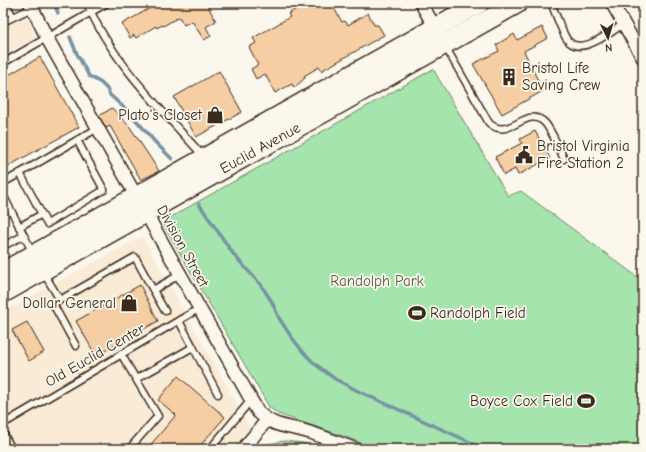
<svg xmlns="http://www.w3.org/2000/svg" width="646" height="452" font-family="'Comic Neue',sans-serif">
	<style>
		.built { fill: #f9ebd6 }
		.green { fill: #a5e4ad; stroke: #708766 }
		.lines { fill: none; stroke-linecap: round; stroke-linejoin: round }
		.stream { stroke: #7692a4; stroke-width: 3.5 }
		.building { fill: #f5cea4; stroke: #3b2a1e }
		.lane-casing { stroke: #3b2a1e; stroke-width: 9 }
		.street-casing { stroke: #3b2a1e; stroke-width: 15 }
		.primary-casing { stroke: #3b2a1e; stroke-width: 22 }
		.lane { stroke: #fbf7ec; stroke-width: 6 }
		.street { stroke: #fbf7ec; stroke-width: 12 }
		.primary { stroke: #fbf7ec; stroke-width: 19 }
		.labels { text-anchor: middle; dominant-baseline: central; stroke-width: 3.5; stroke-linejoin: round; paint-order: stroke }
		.poi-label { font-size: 15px; fill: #3b2a1e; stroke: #fbf7ec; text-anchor: start }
		.street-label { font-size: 15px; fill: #3b2a1e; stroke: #fbf7ec }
		.park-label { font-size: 15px; fill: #565842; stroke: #fbf7ec }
	</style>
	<rect width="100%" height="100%" fill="#fbf7ec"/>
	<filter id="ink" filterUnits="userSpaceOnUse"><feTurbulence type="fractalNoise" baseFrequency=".025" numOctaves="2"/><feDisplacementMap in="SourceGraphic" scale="8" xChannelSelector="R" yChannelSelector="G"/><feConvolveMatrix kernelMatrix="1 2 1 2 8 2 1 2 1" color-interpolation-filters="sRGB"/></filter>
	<g filter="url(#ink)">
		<path class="built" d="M3 3H21L37 38 3 55Z
			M142 236 250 427 243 442 237 449H3V312Z"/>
		<path class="green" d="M433 69 508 196 521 191 643 281V449H377L343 436 278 414 269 407 162 222Z
			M284 441 304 443 317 449H260L264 445Z"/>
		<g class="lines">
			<path class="stream" d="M54 3 58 13
				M70 37 77 54 89 76 101 83 107 89 110 95 131 114 155 142 172 159
				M199 204 234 255 261 285 272 302 279 318 290 335 303 352 315 364 335 379 358 391 485 449"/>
		</g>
		<path class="building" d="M159 3H206L216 21 206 27 211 36 204 40 192 21 184 25 179 17 163 26 162 25 157 28 156 26 136 38 134 35 130 38 122 24Z
			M306 3H322L324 7 331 3 342 22 345 21 348 25 368 13 374 25H378L384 35 321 71 319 67 304 76 305 78 294 88 292 84 275 93 265 74 256 79 251 69 258 65 249 47 256 43 253 38 290 17 288 14Z
			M542 27 548 38 524 51 543 91 502 114 473 64 499 51 496 45 514 34 517 40Z
			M40 57 79 127 3 169V78Z
			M219 71 242 112 196 137 174 97Z
			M112 108 130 127 159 171 141 180 110 126 106 128 99 116Z
			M535 131 550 158 518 175 515 169 504 175 495 157 522 143 520 139Z
			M140 285 158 321 96 356 76 321Z
			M27 322 44 352 29 361 12 330Z
			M178 376 225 417 197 449H147L176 415 158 400Z"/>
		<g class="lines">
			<g class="lane-casing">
				<path id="lane" d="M6 3 13 17
					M87 3C111 61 162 110 204 157
					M551 3C556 14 560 27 566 38 579 59 610 32 624 24
					M3 22 32 8
					M445 46 489 123C510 142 526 104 545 123 552 131 559 149 564 159
					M3 63 107 3
					M20 173 47 224 104 190 77 140
					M3 183 98 128
					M3 195 33 253
					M19 227 42 214
					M3 246 23 236
					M43 272 60 300
					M153 290 165 311
					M76 346 53 304 135 257 153 290 181 274
					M193 347 218 394
					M121 354 158 416 129 449
					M136 379 193 347 179 321
					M3 424 200 308
					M3 433 12 449
					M210 449 251 400"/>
			</g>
			<g class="street-casing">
				<path id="street" d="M30 3 47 38 258 412C276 428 284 425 305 431 322 436 338 443 355 449
					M421 3 438 33
					M612 3 643 58
					M243 449 267 420"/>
			</g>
			<g class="primary-casing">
				<path id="primary" d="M3 272 479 3
					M3 293 518 3"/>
			</g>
			<use href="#lane" class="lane"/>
			<use href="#street" class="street"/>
			<use href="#primary" class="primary"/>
		</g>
	</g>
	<defs>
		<g id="building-bare" transform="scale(1.38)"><path d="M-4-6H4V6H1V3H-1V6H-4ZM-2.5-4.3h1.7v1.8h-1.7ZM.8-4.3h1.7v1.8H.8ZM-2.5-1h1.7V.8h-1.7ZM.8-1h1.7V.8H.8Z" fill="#3b2a1e" stroke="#fbf7ec" stroke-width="2.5" paint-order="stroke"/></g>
		<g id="shop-bare" transform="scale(1.38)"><path d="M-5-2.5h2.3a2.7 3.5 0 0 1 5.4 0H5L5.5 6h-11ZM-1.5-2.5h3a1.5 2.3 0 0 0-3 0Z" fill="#3b2a1e" stroke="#fbf7ec" stroke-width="2.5" paint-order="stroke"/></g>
		<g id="civic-bare" transform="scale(1.38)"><path d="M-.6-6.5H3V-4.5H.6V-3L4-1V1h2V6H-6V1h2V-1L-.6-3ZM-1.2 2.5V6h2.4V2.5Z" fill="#3b2a1e" stroke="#fbf7ec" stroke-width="2.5" paint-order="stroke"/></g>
		<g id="stadium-bare" transform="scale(1.38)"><path d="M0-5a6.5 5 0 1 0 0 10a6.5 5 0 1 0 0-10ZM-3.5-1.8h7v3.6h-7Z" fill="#3b2a1e" stroke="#fbf7ec" stroke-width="2.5" paint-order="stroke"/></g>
	</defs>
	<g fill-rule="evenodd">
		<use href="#building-bare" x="509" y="77"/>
		<use href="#shop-bare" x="215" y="115"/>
		<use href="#civic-bare" x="524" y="155"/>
		<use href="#shop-bare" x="129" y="303"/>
		<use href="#stadium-bare" x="417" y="313"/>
		<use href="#stadium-bare" x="586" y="401"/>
	</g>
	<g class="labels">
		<g class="poi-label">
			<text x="522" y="68">Bristol Life<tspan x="522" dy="17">Saving Crew</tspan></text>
			<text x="202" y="115" text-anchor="end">Plato's Closet</text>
			<text x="537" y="146">Bristol Virginia<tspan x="537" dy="17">Fire Station 2</tspan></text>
			<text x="116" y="303" text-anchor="end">Dollar General</text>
			<text x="430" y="313">Randolph Field</text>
			<text x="573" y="401" text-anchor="end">Boyce Cox Field</text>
		</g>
		<g class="street-label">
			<text transform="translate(260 148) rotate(-29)">Euclid Avenue</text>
			<text transform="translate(183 246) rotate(61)">Division Street</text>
			<text transform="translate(95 355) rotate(-30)">Old Euclid Center</text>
		</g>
		<g class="park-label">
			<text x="377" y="281">Randolph Park</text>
		</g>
	</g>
	<rect width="646" height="452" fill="none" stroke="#fbf7ec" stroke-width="16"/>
	<rect x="8" y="8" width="630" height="436" fill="none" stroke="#3b2a1e" stroke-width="1.5" filter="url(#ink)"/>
	<g transform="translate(608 38) rotate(175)" stroke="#fbf7ec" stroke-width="3" paint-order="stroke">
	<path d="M0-3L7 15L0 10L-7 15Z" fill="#3b2a1e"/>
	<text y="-6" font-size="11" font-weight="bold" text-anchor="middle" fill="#3b2a1e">N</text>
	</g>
</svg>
